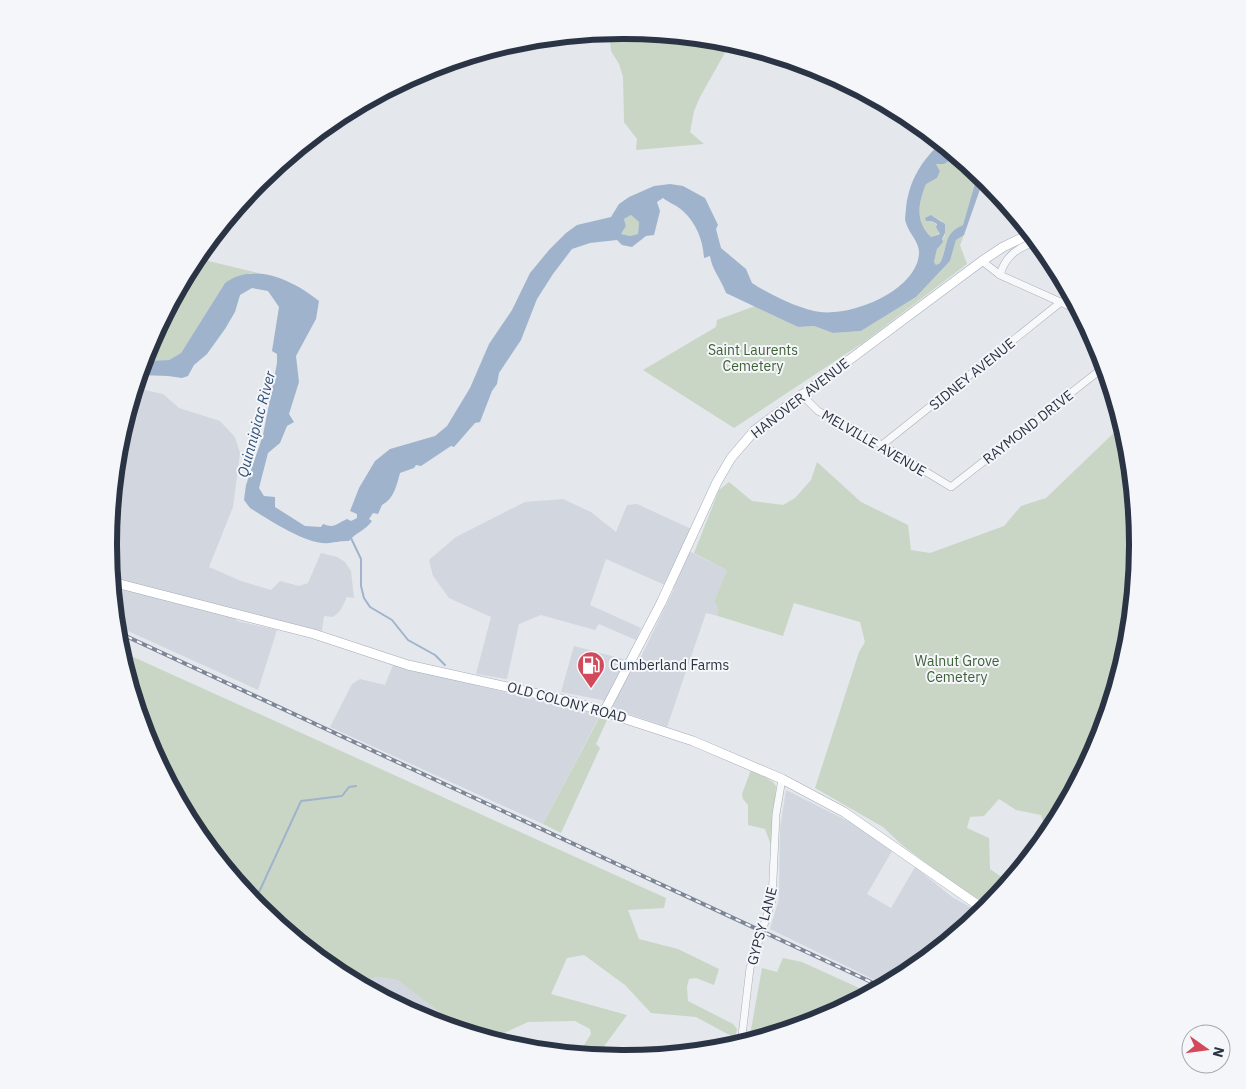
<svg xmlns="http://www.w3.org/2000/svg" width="1246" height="1089" font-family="'IBM Plex Sans',sans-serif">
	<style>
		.built { fill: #d2d6de }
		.green { fill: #c9d6c5 }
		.water { fill: #9fb4cc; fill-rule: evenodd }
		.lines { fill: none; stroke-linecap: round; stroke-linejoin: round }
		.stream { stroke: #9fb4cc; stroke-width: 2 }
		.minor-casing { stroke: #a9aeb7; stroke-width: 8 }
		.major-casing { stroke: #a3abb8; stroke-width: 10 }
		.minor { stroke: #f7f8fa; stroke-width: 7 }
		.major { stroke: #fff; stroke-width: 9 }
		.rail-casing { stroke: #7d8696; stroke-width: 4 }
		.rail { stroke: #f4f6f9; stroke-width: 2; stroke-dasharray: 5.5; stroke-linecap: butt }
		.labels { text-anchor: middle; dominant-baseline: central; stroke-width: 4; stroke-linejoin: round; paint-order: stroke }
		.park-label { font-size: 14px; fill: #3f6138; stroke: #f4f6f9 }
		.street-label { font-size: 14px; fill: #2b3445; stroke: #f4f6f9 }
		.poi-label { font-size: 14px; fill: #2b3445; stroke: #f4f6f9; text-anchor: start }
		.water-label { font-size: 15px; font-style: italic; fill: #34527a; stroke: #f4f6f9 }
		.rim { fill: none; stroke: #2b3445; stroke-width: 6 }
	</style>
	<rect width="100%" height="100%" fill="#e4e7ec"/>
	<path class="built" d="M136 388 163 394 179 408 220 421 235 437 240 453 233 507 209 567 241 581 271 590 280 581 299 586 308 583 321 553 337 557 345 562 351 571 354 598 347 597 340 611 333 617 324 616 322 631 230 609 237 621 277 630 258 690 117 626 109 544 118 444Z
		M563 499 591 512 616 532 627 505 637 504 698 532 689 551 727 570 714 601 718 609V616L706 613 667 727 618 710 602 700 561 692 574 646 638 663 674 589 606 559 590 605 641 628 636 640 599 624 595 630 541 615 519 624 507 679 476 674 491 617 449 598 433 576 429 560 456 537 525 502Z
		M393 665 600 715 543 824 330 727 352 684 360 679 385 685Z
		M786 790 852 823 892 851 867 894 891 908 915 867 952 897 981 913 909 972 885 985 770 929 779 899 780 829Z
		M378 977 397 980 465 1031 426 1020 355 982Z"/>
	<path class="green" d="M623 30 731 42 700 97 694 111 690 132 704 144 636 150 637 139 624 122 623 77 619 64 611 51 609 31Z
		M952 158 975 173 977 181 963 225C942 234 949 246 940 263L936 265 934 262 937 249 945 235 942 221 931 215 940 233 931 237C915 221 918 204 926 183L937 178 940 171 936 164H944Z
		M631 215 639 222 638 234 630 236 621 234 626 226 624 219Z
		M964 235 960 245 967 264 864 342 734 428 643 370 716 327 717 320 755 306 798 327 814 326 833 333 861 331 916 297 950 261 956 240Z
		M196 258 266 275 251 273 225 283 181 353 169 360 144 361 148 347Z
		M1122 425 1128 444 1137 545 1128 645 1098 742 1047 835 1041 815 1016 810 999 799 984 816 970 817 967 828 989 838 990 869 1003 878 1018 870 989 905 961 889 902 845 883 827 815 788 859 652 865 642 860 622 794 603 783 636 718 616V609L714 601 727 570 694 553 719 490 729 482 752 501 783 505 795 498 811 480 817 462 861 502 908 525 911 550 930 553 1004 526 1021 506 1046 498Z
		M120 651 666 898 664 908 628 910 639 939 678 949 719 969 714 985 696 978 689 979 687 987 688 1001 733 1024 737 1029 735 1038 696 1017 651 1013 625 985 584 955 567 958 551 994 627 1015 597 1056 578 1055 591 1034 590 1029 575 1021 528 1022 500 1035 496 1031 494 1040 465 1031 397 980 378 977 355 982 337 972 259 908 195 830 148 741Z
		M599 718 607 720 596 744 600 748 561 833 543 824Z
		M751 770 773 782 776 786 772 848 765 829 748 825V805L743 799 742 794Z
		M783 958 802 962 870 993 820 1020 749 1041 762 968 777 972Z"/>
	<path class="water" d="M941 143 984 178 964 235 956 240 950 261 916 297 861 331 833 333 814 326 798 327 726 293C721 279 712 270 710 256L704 258C703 241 697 224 683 211 677 205 669 203 663 198L657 202 660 211 654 235 646 236 632 247 622 245 617 240 590 243 572 249 553 274 537 299 521 340 499 373 497 384 492 391 480 422 475 423 454 447 451 446 421 466 416 465 414 468 400 473C397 484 394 499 382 505L378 514 373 513 369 519 372 521C366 530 355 533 349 541 341 541 336 542 329 543 308 546 268 519 250 508L244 500 246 485 263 435 277 363V354L272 351 279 307 268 291 252 288 240 295 235 312 225 329 207 354 194 365 188 376 182 378 168 376 139 375 144 361 169 360 181 353 225 283C254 261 295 281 319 301L316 319 296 356 299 382 289 414 294 422 287 426 280 443 268 453 259 488 264 496 275 497V507L305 526 321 527 323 524C335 529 337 523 347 519L351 521 357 518V514L350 511 359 488 375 461 390 449 435 436 447 426 470 388 489 344 512 310 530 273 549 250 566 233 577 225 611 217 619 204 629 197 654 186 670 184 683 186 705 198 718 225 716 229 721 248 746 269 752 283C771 295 793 306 814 311 847 319 916 292 919 254 920 242 909 234 906 223 904 219 906 213 906 208 909 181 921 161 941 143ZM952 159 953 163 961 162 977 177 963 225C942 234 949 246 940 263L936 265 934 262 937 249 943 242 942 239 945 233V224L931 215 925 218 926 221H932L937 224 936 227 940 234 931 237C915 221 918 204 926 184L937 178 940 171 936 164H944ZM631 215 639 222 638 234 630 236 621 234 626 226 624 219Z"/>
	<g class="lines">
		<path class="stream" d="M350 536 361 559V586L364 598 370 607 392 620 408 640 435 655 445 665
			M254 903 301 801 342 796 349 787 356 786"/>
		<g class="minor-casing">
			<path id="minor" d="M982 261 1000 275 1078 310
				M1000 275C1005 256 1019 246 1037 242
				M801 394 818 411 882 445 951 487 1104 367
				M882 445 1061 302
				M741 1044 750 968 772 900 776 814 782 779
				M640 1057C652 1048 662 1048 676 1054"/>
		</g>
		<g class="major-casing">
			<path id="major" d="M112 582 314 634 408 665 574 702 693 741 782 779 844 812 985 910
				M605 710 661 603 717 482 731 458 755 430 982 261 1003 247 1030 234"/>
		</g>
		<use href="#minor" class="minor"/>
		<use href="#major" class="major"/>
		<g class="rail-casing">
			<path id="rail" d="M117 632 882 987"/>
		</g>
		<use href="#rail" class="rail"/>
	</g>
	<defs>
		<g id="fuel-pin" transform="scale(1.4375)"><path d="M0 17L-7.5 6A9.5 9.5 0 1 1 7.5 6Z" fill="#d1495b" stroke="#f4f6f9"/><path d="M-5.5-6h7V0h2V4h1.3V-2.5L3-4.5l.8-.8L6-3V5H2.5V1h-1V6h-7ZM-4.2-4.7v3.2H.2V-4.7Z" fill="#fff"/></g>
	</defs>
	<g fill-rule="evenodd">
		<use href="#fuel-pin" x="591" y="665"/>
	</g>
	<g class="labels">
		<g class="park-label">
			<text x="753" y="350">Saint Laurents<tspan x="753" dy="16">Cemetery</tspan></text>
			<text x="957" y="661">Walnut Grove<tspan x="957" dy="16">Cemetery</tspan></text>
		</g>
		<g class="street-label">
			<text transform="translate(972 374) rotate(-39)">SIDNEY AVENUE</text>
			<text transform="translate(800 398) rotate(-38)">HANOVER AVENUE</text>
			<text transform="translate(1028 427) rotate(-38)">RAYMOND DRIVE</text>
			<text transform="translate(874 443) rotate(30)">MELVILLE AVENUE</text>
			<text transform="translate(567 702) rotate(15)">OLD COLONY ROAD</text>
			<text transform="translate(762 926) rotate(-75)">GYPSY LANE</text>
		</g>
		<g class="poi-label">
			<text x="610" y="665">Cumberland Farms</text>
		</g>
		<g class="water-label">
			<text transform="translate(256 424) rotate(-75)">Quinnipiac River</text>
		</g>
	</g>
	<path d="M0 0H1246V1089H0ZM622 39H624A505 505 0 0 1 1129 544V545A505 505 0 0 1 624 1050H622A505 505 0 0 1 117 545V544A505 505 0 0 1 622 39Z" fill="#f4f6f9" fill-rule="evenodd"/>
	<path class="rim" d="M622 39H624A505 505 0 0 1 1129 544V545A505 505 0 0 1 624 1050H622A505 505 0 0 1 117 545V544A505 505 0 0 1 622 39Z"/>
	<g transform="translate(1206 1049) rotate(104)"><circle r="24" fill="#f4f6f9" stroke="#a4a8b1"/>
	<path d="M0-4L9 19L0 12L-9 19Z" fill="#d1495b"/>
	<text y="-8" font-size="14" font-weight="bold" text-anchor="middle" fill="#2b3445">N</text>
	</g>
</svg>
